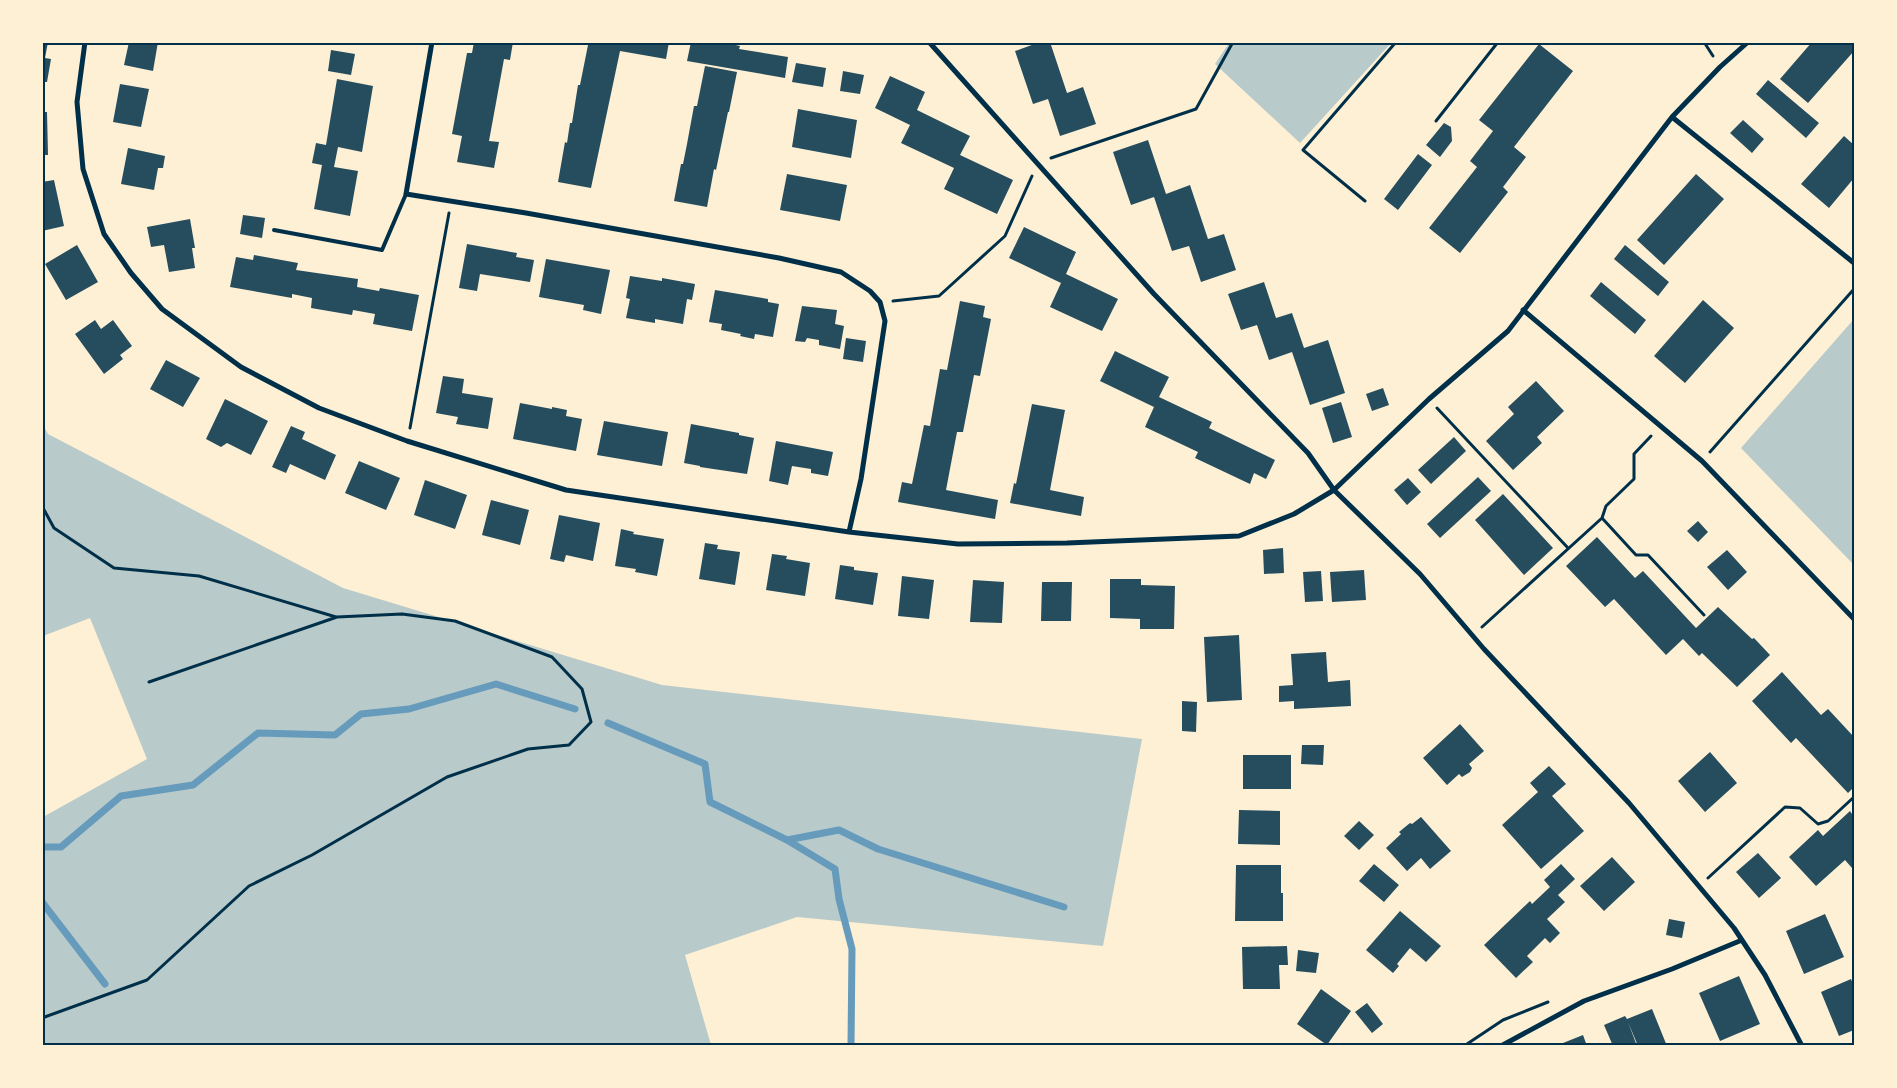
<svg xmlns="http://www.w3.org/2000/svg" width="1897" height="1088" font-family="'Asap Condensed',sans-serif">
	<style>
		.green { fill: #b9caca }
		.lines { fill: none; stroke-linecap: round; stroke-linejoin: round }
		.stream { stroke: #669bbc; stroke-width: 7 }
		.building { fill: #264d5e }
		.path { stroke: #003049; stroke-width: 3 }
		.service { stroke: #003049; stroke-width: 4 }
		.minor { stroke: #003049; stroke-width: 5 }
		.neatline { fill: none; stroke: #003049; stroke-width: 2 }
	</style>
	<rect width="100%" height="100%" fill="#fdf0d5"/>
	<path class="green" d="M1229 43H1391L1300 143 1215 64Z
		M1854 319V565L1741 448Z
		M42 423 48 434 343 588 662 685 1142 739 1103 946 797 917 685 955 711 1045H43V817L147 759 90 618 43 636Z"/>
	<g class="lines">
		<path class="stream" d="M608 723 705 764 710 802 787 840 839 830 878 849 1064 907
			M787 840 835 869 839 899 852 949 851 1046
			M42 847H61L121 796 193 785 258 733 335 735 361 714 409 709 496 684 575 709
			M42 902 105 984"/>
	</g>
	<path class="building" d="M42 42H48L45 58 51 59 47 82H42Z
		M129 42H158L153 71 124 65Z
		M474 42H513L510 60 504 59 489 141 499 142 494 168 457 162 462 136 452 134 467 53H472Z
		M590 42H669L666 59 620 51 591 188 558 182 565 142 567 143 570 123H572L578 85H580L588 45H589Z
		M691 42H722L740 46 739 49 788 57 785 78 687 61Z
		M1040 42H1050L1067 93 1083 87 1096 124 1060 136 1048 99 1033 104 1015 51Z
		M1812 42H1854V51L1808 103 1780 79Z
		M1539 44 1573 71 1514 147 1526 157 1503 187 1508 192 1460 253 1429 228 1477 167 1470 161 1493 131 1479 120Z
		M331 50 355 54 351 75 328 71Z
		M796 63 826 68 823 87 792 82Z
		M705 66 737 72 729 112H728L716 170 714 169 707 207 674 201 681 164H683L687 144 694 106H697Z
		M843 71 864 75 860 94 840 91Z
		M890 76 925 92 917 110 970 136 960 155 1013 180 997 214 944 189 954 168 901 143 910 125 875 108Z
		M337 79 373 86 362 152 338 147 334 167 358 171 350 216 314 209 322 165 312 163 316 143 326 145Z
		M1768 80 1819 123 1806 138 1756 94Z
		M120 84 149 89 141 127 113 122Z
		M798 109 857 120 851 158 792 147Z
		M42 112H47L48 155H42Z
		M1743 120 1764 139 1752 153 1730 133Z
		M1444 123 1451 127 1452 141 1440 157 1426 145Z
		M1844 136 1854 145V178L1829 208 1801 184Z
		M1148 140 1166 194 1190 185 1208 239 1224 234 1236 270 1201 282 1189 246 1172 251 1154 197 1131 205 1113 152Z
		M128 148 165 156 163 168H158L154 190 121 184Z
		M1418 154 1432 165 1398 210 1384 199Z
		M787 174 847 185 840 221 780 210Z
		M1696 174 1724 199 1664 265 1637 240Z
		M54 180 64 226 42 231V182Z
		M243 215 265 218 262 238 240 234Z
		M190 219 195 248H192L195 268 169 272 164 245 151 247 147 227Z
		M1024 227 1076 252 1066 274 1118 299 1102 331 1050 307 1061 283 1009 258Z
		M467 244 517 253 516 257 534 260 530 282 480 274 477 291 459 288Z
		M77 245 98 282 66 300 45 264Z
		M1625 245 1669 282 1658 296 1614 259Z
		M254 255 298 263 296 270 358 279 357 287 379 291 380 288 419 295 412 331 373 324 375 314 353 310 352 315 311 308 312 298 292 294V298L230 287 236 257 253 260Z
		M546 259 610 270 601 314 583 310 584 305 539 297Z
		M630 276 662 281V278L695 284 692 300 687 299 683 324 655 319V323L626 318 630 299 626 298Z
		M1264 282 1276 318 1292 313 1304 348 1328 340 1345 393 1310 405 1292 352 1269 360 1257 325 1241 330 1228 294Z
		M1601 282 1646 320 1635 334 1590 296Z
		M715 290 768 299V302L779 304 773 337 755 334 754 339 740 336 741 334 721 330 722 324 709 322Z
		M1703 300 1734 328 1685 383 1654 356Z
		M960 301 985 306 983 317 991 319 980 376 974 375 963 432H957L946 490 998 500 995 519 898 502 902 482 912 484 924 425 930 426 940 369 947 370Z
		M802 306 837 310 835 324 844 326 840 349 819 345V340L807 338 805 342 795 341Z
		M95 320 101 329 113 320 132 346 120 355 123 359 104 374 75 334Z
		M846 338 866 341 863 362 843 359Z
		M1115 351 1169 377 1159 397 1212 422 1209 428 1275 460 1266 479 1254 473 1250 484 1195 458 1198 452 1145 427 1154 407 1100 381Z
		M166 360 200 378 183 407 150 389Z
		M443 376 464 379 462 393 493 398 488 429 456 424 458 417 436 413Z
		M1536 381 1564 411 1537 437 1542 443 1513 470 1486 441 1514 414 1508 407Z
		M1383 388 1389 405 1372 411 1366 394Z
		M225 399 268 421 251 455 227 443 221 447 206 439Z
		M1341 402 1352 437 1333 443 1322 408Z
		M520 403 552 409V407L567 410 566 416 582 419 576 451 513 439Z
		M1032 404 1065 410 1050 490 1084 497 1081 516 1010 503 1014 483 1016 484Z
		M604 421 668 432 662 466 597 455Z
		M691 424 739 433V435L754 438 747 474 700 467V466L684 463Z
		M291 426 305 432 302 439 336 455 325 480 290 464 286 473 272 467Z
		M1454 437 1466 451 1431 484 1418 470Z
		M776 441 833 452 828 476 811 473V469L792 466 788 485 769 481Z
		M359 461 400 478 386 510 345 493Z
		M1478 477 1491 491 1440 538 1427 524Z
		M1408 478 1421 492 1407 505 1394 490Z
		M425 480 467 495 455 529 414 515Z
		M1503 494 1553 548 1524 575 1475 520Z
		M491 500 529 510 520 545 482 535Z
		M559 515 600 523 593 561 566 555 564 562 550 559Z
		M1698 521 1708 532 1698 542 1687 531Z
		M621 529 634 532 633 534 664 539 657 576 635 572 636 569 615 566Z
		M1597 537 1635 578 1643 571 1696 628 1718 607 1752 639 1754 638 1770 655 1737 687 1702 653 1699 656 1683 639 1666 655 1614 599 1605 607 1566 566Z
		M705 543 718 545 717 549 740 552 735 585 699 579Z
		M1283 548 1284 573 1264 574 1263 550Z
		M1727 550 1747 572 1728 590 1707 567Z
		M772 554 787 556 786 559 810 563 805 596 766 590Z
		M840 565 854 567V570L878 573 873 605 835 599Z
		M1364 570 1366 600 1332 602 1330 572Z
		M1321 571 1323 601 1305 602 1303 572Z
		M902 576 934 580 929 619 898 616Z
		M1110 579H1141V585L1175 586 1174 629H1140V619L1110 618Z
		M973 580 1004 582 1002 623 970 622Z
		M1042 582H1072L1071 621H1041Z
		M1239 635 1242 700 1207 702 1204 637Z
		M1326 652 1328 682 1350 680 1351 706 1294 709V701L1279 702V686L1293 685 1291 654Z
		M1782 672 1821 715 1828 709 1854 737V787L1848 793 1796 738 1791 743 1752 701Z
		M1182 701 1197 702 1196 732 1182 731Z
		M1460 724 1484 751 1469 764 1472 768 1470 772 1462 777 1459 774 1447 785 1423 758Z
		M1302 745H1324L1323 765 1301 764Z
		M1710 752 1737 783 1705 812 1678 781Z
		M1243 755H1291V789H1243Z
		M1549 766 1566 784 1552 796 1584 831 1541 869 1502 825 1538 792 1530 783Z
		M1239 810 1280 811V845L1238 844Z
		M1850 811 1854 817V865L1852 868 1845 860 1816 886 1789 857 1818 830 1823 836Z
		M1421 817 1451 851 1430 869 1421 858 1407 871 1386 848 1401 834 1399 832 1410 823 1412 824Z
		M1359 821 1374 835 1359 850 1344 836Z
		M1758 853 1781 878 1759 898 1736 872Z
		M1612 857 1635 882 1604 911 1580 886Z
		M1374 864 1399 885 1384 902 1359 881Z
		M1561 864 1575 879 1558 895 1565 902 1547 919 1560 933 1550 943 1545 938 1527 956 1533 962 1516 978 1484 945 1530 901 1532 904 1550 887 1544 880Z
		M1236 865H1281V893H1283V921H1235Z
		M1400 911 1441 946 1426 962 1410 948 1397 964 1399 966 1393 973 1366 950Z
		M1825 914 1844 957 1804 974 1786 931Z
		M1669 919 1685 922 1682 938 1666 935Z
		M1287 946 1288 965H1279L1280 989H1243L1242 947Z
		M1298 950 1319 953 1316 973 1296 971Z
		M1739 976 1760 1024 1720 1041 1699 993Z
		M1851 979 1854 986V1030L1839 1036 1821 992Z
		M1321 989 1351 1011 1327 1045 1297 1024Z
		M1367 1003 1383 1024 1372 1033 1355 1012Z
		M1652 1009 1667 1046H1638L1628 1022 1637 1046H1613L1604 1025 1625 1016 1627 1019Z
		M1583 1035 1587 1046H1564L1563 1043Z"/>
	<g class="lines">
		<path class="path" d="M1704 42 1713 56
			M1436 121 1498 42
			M1051 158 1196 109 1233 42
			M1365 201 1303 150 1396 42
			M893 301 939 296 1005 236 1032 176
			M1437 408 1568 548
			M410 428 449 213
			M1651 436 1634 454V479L1606 506 1602 518 1636 555H1648L1704 615
			M1710 452 1854 289
			M42 506 54 528 114 568 199 576 336 617
			M1482 627 1602 518
			M1708 878 1785 807 1800 808 1818 824 1828 821 1854 797
			M42 1018 147 980 249 886 312 855 447 777 528 749 569 745 591 722 582 689 552 657 455 621 402 614 337 617 149 682
			M1464 1046 1503 1020 1548 1002"/>
		<path class="service" d="M274 230 382 250 406 194"/>
		<path class="minor" d="M85 42 77 102 83 169 104 234 131 273 162 309 241 367 319 408 407 441 566 490 849 532 958 544 1067 543 1239 536 1294 514 1334 490 1429 399 1508 331 1672 117 1720 67 1748 42
			M432 42 406 194 526 213 779 258 841 272 870 291 880 302 885 321 861 479 849 532
			M929 42 1154 294 1308 453 1334 490 1420 574 1484 649 1629 803 1734 928 1765 975 1802 1046
			M1672 117 1854 263
			M1523 310 1702 461 1854 619
			M1501 1046 1584 1001 1672 969 1742 940"/>
	</g>
	<rect width="1897" height="1088" fill="none" stroke="#fdf0d5" stroke-width="88"/>
	<rect x="44" y="44" width="1809" height="1000" class="neatline"/>
</svg>
